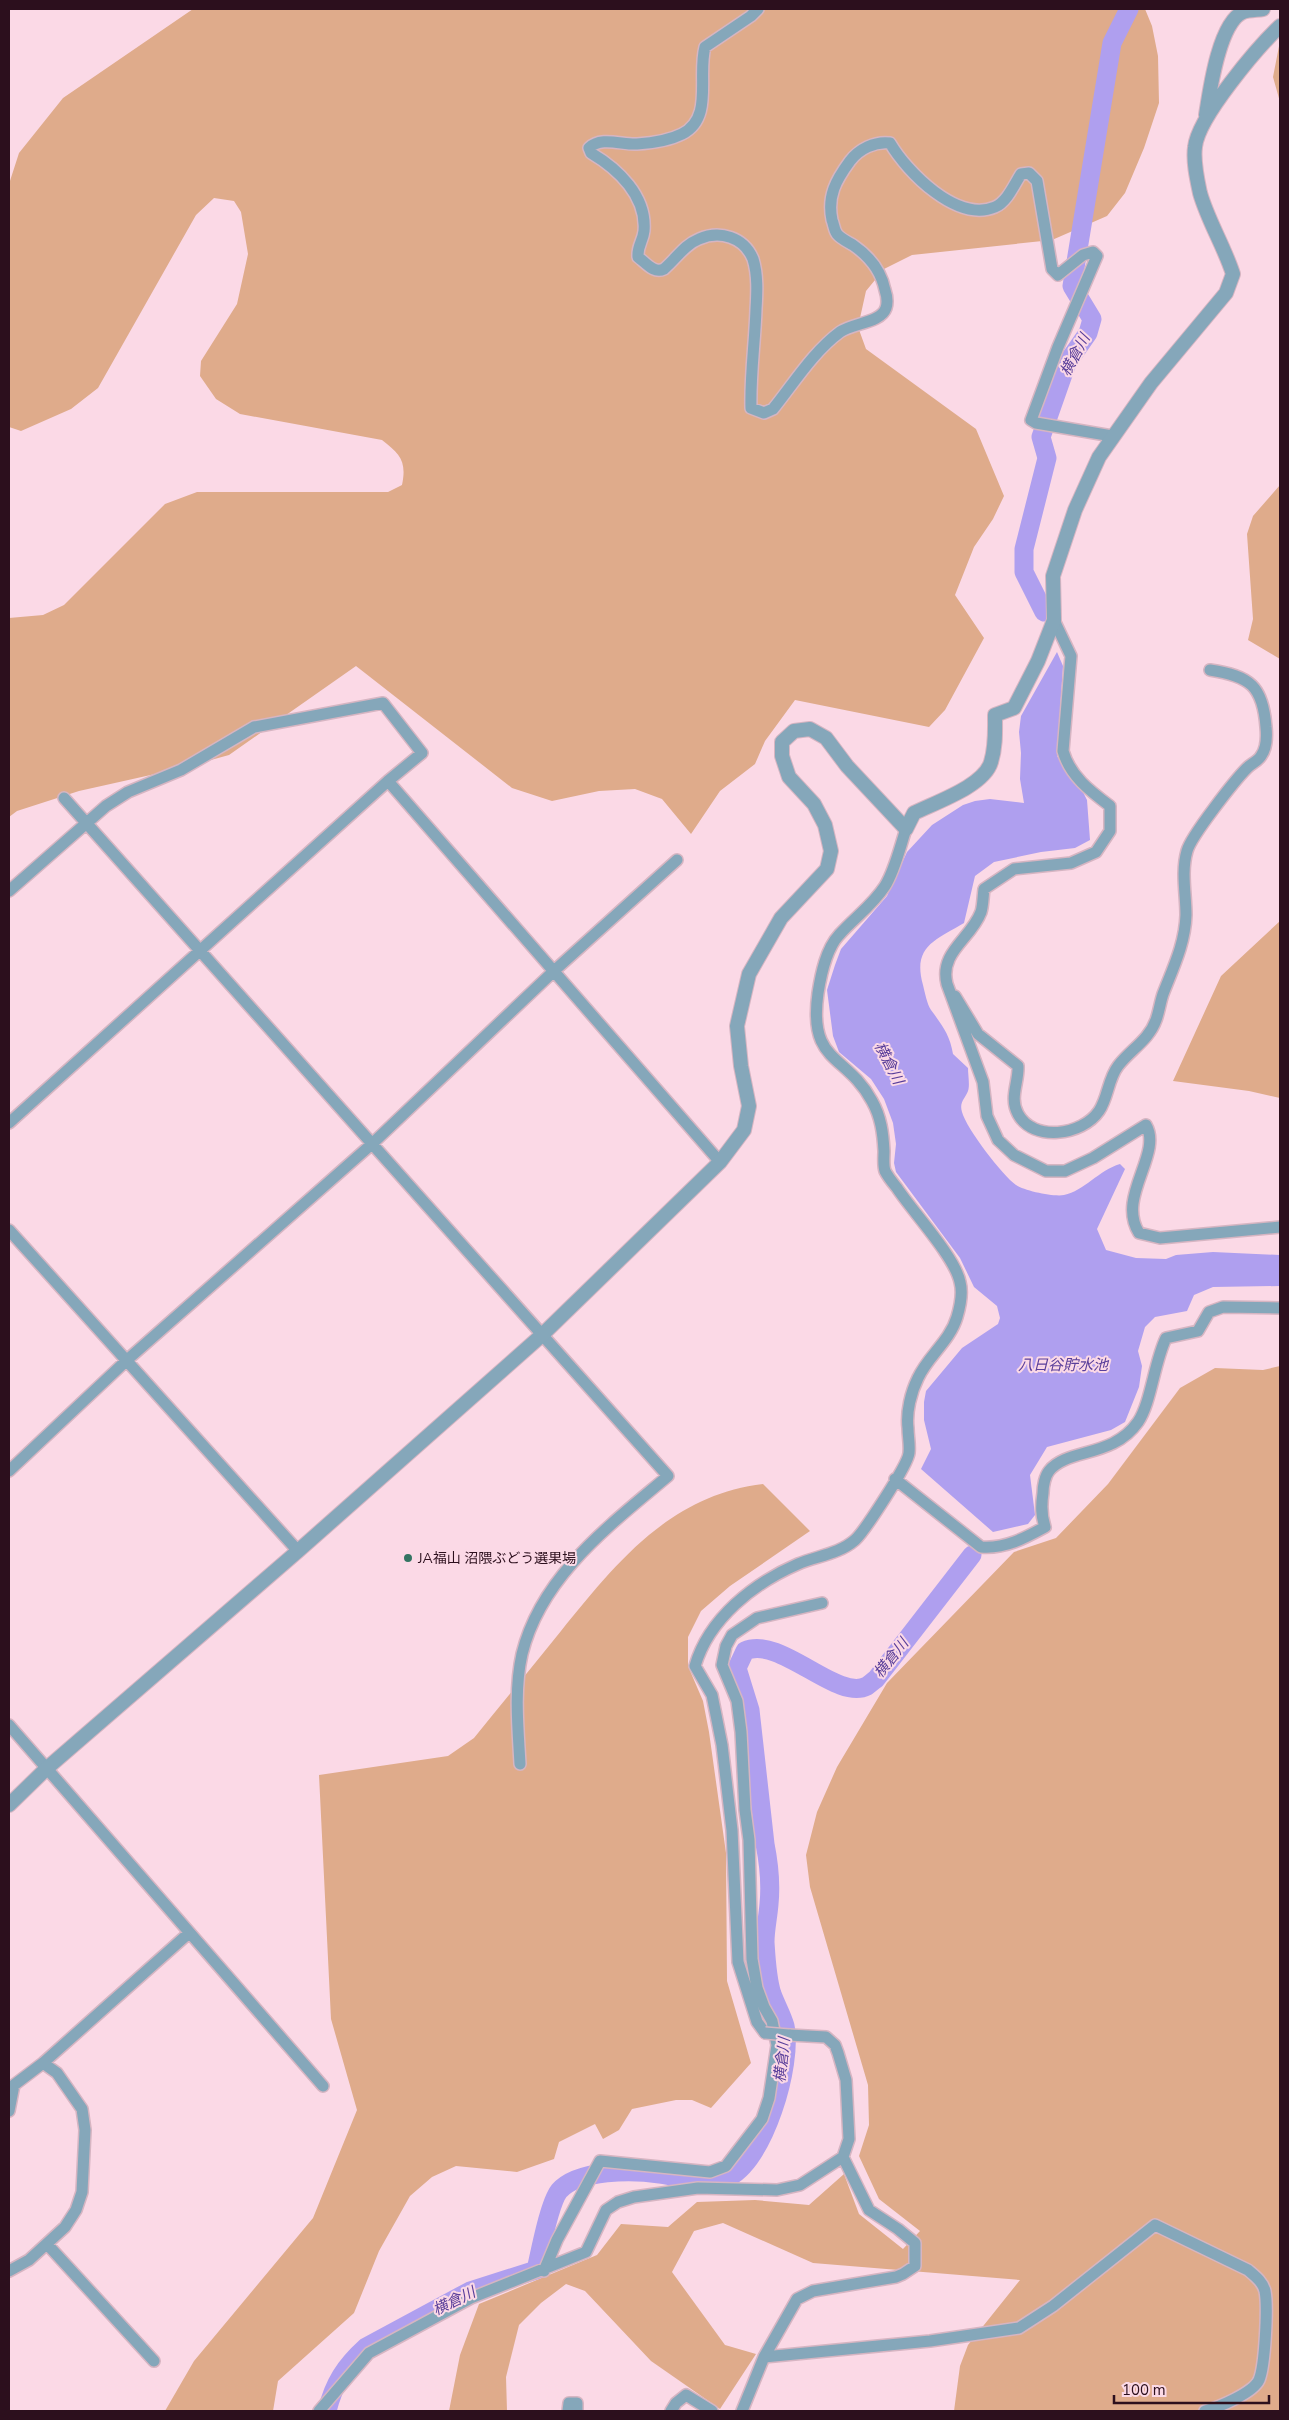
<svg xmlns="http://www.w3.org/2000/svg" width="1289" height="2420" font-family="'Nunito Sans','Noto Sans JP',sans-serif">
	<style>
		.green { fill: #dfab8b }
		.water { fill: #af9fef }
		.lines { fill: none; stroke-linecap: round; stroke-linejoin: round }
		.river { stroke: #af9fef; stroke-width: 19 }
		.minor-casing { stroke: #d6b5c2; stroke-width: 14 }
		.tertiary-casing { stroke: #d6b5c2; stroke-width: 16 }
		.minor { stroke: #85a7ba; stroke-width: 11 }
		.tertiary { stroke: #85a7ba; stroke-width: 14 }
		.minor-bridge-casing { stroke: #d6b5c2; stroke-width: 14; stroke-linecap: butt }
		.minor-bridge { stroke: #85a7ba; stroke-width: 11 }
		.poi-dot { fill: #337462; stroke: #fbd9e6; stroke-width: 2 }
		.labels { text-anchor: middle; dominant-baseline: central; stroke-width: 4; stroke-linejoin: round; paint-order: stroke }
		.poi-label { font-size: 14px; fill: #2c0f1d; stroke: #fbd9e6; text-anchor: start }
		.water-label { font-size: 15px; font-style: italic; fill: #593e9a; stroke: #fbd9e6 }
	</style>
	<rect width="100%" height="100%" fill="#fbd9e6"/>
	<path class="green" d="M193 9H1145L1152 26 1158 56 1159 103 1144 148 1125 193 1107 216 1052 240 912 255 884 269 866 291 858 327 866 349 976 429 1004 496 993 519 974 547 955 595 984 638 945 710 929 727 795 700 765 741 755 764 720 791 691 834 662 799 635 789 599 791 552 801 512 788 356 666 229 755 182 768 79 791 17 811 9 817V618L43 615 64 605 165 504 197 492H388L402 485C407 461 400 454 382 440L240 414 216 399 200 376 201 361 237 304 248 254 241 212 234 201 214 198 196 215 98 388 71 409 21 431 9 427V184L19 153 63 98Z
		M1280 41V102L1273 77Z
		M1280 485V659L1248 640 1253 619 1247 534 1253 516Z
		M1280 921V1098L1249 1091 1173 1081 1221 976Z
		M1280 1366V2411H954L960 2366 968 2345 1020 2280 813 2263 723 2223 694 2231 672 2272 725 2345 756 2354 720 2409 651 2361 585 2291 566 2284 541 2303 519 2325 506 2377 507 2411H449L460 2355 479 2304 597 2255 621 2224 668 2227 697 2202 755 2200 809 2205 844 2174 859 2214 903 2249 920 2231 879 2199 859 2156 869 2125 868 2085 810 1887 806 1855 817 1812 837 1767 887 1683 1014 1552 1056 1538 1108 1484 1180 1388 1215 1368 1263 1370Z
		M763 1484 810 1531 730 1586 701 1611 688 1637V1666L703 1701 709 1732 726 1853 727 1981 751 2063 711 2108 692 2100H676L632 2109 619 2130 603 2139 595 2124 559 2142 554 2159 517 2172 456 2166 432 2177 410 2196 379 2251 354 2313 278 2381 273 2411H165L194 2361 313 2218 357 2110 331 2019 319 1775 448 1756 474 1738C503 1702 532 1667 561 1631 616 1563 670 1495 763 1484Z"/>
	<path class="water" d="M1057 652 1063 666 1057 756 1081 788 1087 800 1090 840 1075 848 1041 852 994 862 975 876 964 923C936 940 912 946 923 985 925 993 927 1004 931 1010 942 1025 950 1035 953 1054L968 1068C968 1075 970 1085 968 1091 965 1099 959 1102 962 1112 966 1128 1003 1176 1016 1185 1025 1191 1054 1197 1064 1195 1084 1191 1099 1170 1120 1164L1125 1169 1097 1229 1106 1250 1136 1258 1166 1259 1176 1255 1213 1252 1280 1255V1286L1213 1287 1194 1295 1187 1311 1155 1317 1145 1327 1138 1351 1142 1366 1139 1387 1125 1422 1111 1430 1047 1447 1030 1475 1035 1515 1028 1524 993 1532 921 1469 931 1449 924 1420V1402L926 1391 962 1348 998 1324 1000 1318 997 1306 974 1287 960 1258 896 1172 894 1163 896 1144 893 1123 884 1099 871 1079 839 1052 833 1036 827 990 835 965 841 949 887 896 907 852 932 825 963 805 975 801 990 799 1024 803 1020 779 1021 753 1019 732 1021 716Z"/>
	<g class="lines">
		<path class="river" d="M1044 612 1024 572V549L1047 458 1041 437 1067 363 1088 333 1092 319 1072 286 1112 43 1129 9
			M327 2411C334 2383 345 2366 366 2347L470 2291 536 2270C540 2253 549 2204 559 2191 578 2169 634 2170 660 2174 683 2177 704 2188 727 2178 764 2163 793 2063 785 2026 782 2015 776 2005 772 1994 767 1979 766 1958 765 1942 765 1930 768 1917 769 1904 771 1884 769 1864 765 1844L750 1710 737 1668 745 1651C780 1635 837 1702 867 1686 870 1684 873 1681 876 1679L972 1555"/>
		<g class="minor-casing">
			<path id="minor" d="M758 9 751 16 705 47C697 76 714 118 682 134 668 141 653 143 637 144 622 145 601 136 589 148L591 153C618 169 647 196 644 231 643 241 637 246 638 257 646 263 654 274 664 269 676 259 684 245 699 239 720 230 744 237 753 259 758 275 757 293 756 309 755 342 750 375 751 408L764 413 773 409C794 383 813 352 840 332 852 323 881 323 886 308 888 302 887 296 885 290 881 270 869 256 853 245 848 242 841 239 837 234 834 230 834 225 832 220 827 196 836 180 850 161 859 149 875 141 890 143 907 172 957 223 995 207 1007 202 1014 185 1021 174L1029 173 1037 181 1052 269 1058 275 1083 255 1093 252 1097 256 1058 347 1031 420 1036 423 1112 436
				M1054 620 1071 656 1063 751C1070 776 1090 791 1110 806V831L1096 852 1071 863 1014 869 984 889C983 896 983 906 981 912 971 939 939 952 947 984L983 1082 987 1116 998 1140 1014 1155 1046 1171H1065L1093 1158 1146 1125C1163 1154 1116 1197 1139 1233L1160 1238 1280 1227
				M388 781 720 1162
				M64 798 668 1476C610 1525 541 1576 522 1654 514 1690 518 1728 520 1764
				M9 891 106 806 128 792 181 770 254 727 383 703 422 753 388 781 9 1123
				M955 996 978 1034 1018 1066C1019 1082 1009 1098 1018 1114 1033 1142 1082 1136 1099 1111 1108 1098 1108 1079 1118 1066 1130 1050 1149 1040 1156 1020 1159 1012 1160 1003 1163 994 1173 968 1185 944 1186 915 1186 894 1181 872 1187 851 1191 836 1235 780 1247 768 1251 764 1258 761 1261 756 1267 748 1267 737 1266 727 1263 686 1250 676 1210 670
				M9 1230 298 1551
				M9 1471 127 1360 373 1143 555 970 677 860
				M895 1479 981 1547C1005 1549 1025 1538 1045 1527 1041 1515 1041 1506 1043 1493 1043 1486 1045 1476 1049 1471 1067 1448 1113 1458 1138 1422 1151 1403 1154 1363 1166 1338L1198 1331 1209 1312 1223 1307 1280 1308
				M9 1725 323 2086
				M765 2033 757 2022 738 1962 732 1830 722 1745 712 1695 695 1666C709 1618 754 1583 798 1564 817 1556 839 1554 855 1540 864 1532 908 1465 909 1453 910 1444 908 1437 908 1428 906 1412 911 1392 918 1378 928 1356 950 1341 957 1317 960 1307 963 1293 960 1282 955 1257 912 1211 897 1188 893 1183 888 1177 885 1171 883 1165 884 1157 884 1151 883 1133 881 1117 872 1101 846 1053 808 1064 818 993 821 974 826 949 839 935 854 918 872 906 885 886 895 870 900 847 906 829
				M9 2111 14 2085 43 2063 189 1933
				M47 2244 154 2361
				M9 2271 29 2260 65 2227 76 2210 82 2192 85 2130 82 2109 57 2073 43 2063
				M544 2271 557 2240 600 2161 710 2172 726 2166 762 2119 769 2098 777 2045 772 2021 764 2007 757 1988 752 1959 749 1840 745 1810 741 1732 737 1701 722 1665 726 1646 732 1635 757 1618 822 1603
				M764 2357 930 2341 1019 2328 1053 2306 1155 2225 1248 2270C1255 2276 1263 2282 1265 2291 1268 2307 1265 2366 1259 2380 1253 2393 1219 2407 1205 2411
				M319 2411 369 2353 471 2298 586 2252 606 2210 618 2202 634 2197 698 2188 777 2190 800 2185 843 2157 849 2139 846 2080 838 2053 835 2045 826 2037 789 2035
				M568 2411 569 2403H577V2411
				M671 2411 676 2403 686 2395 712 2411
				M742 2411 764 2357 797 2299 813 2291 896 2277 903 2274 915 2266V2243L898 2229 869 2210 843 2157"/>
		</g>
		<g class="tertiary-casing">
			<path id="tertiary" d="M1206 115C1210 89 1219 23 1243 12 1249 10 1257 10 1263 9
				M9 1805 46 1769 298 1551 542 1335 720 1162 744 1130 749 1106 741 1066 737 1026 749 974 781 918 827 869 831 851 825 825 814 804 789 777 782 756V742L794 731 810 729 826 738 847 766 906 829 914 813C936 802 984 786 991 762 996 746 995 730 995 715L1014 708 1038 661 1054 620 1053 576 1075 510 1099 457 1151 383 1226 293 1233 274C1224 246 1208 221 1200 193 1197 179 1193 161 1195 147 1198 117 1258 47 1280 26"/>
		</g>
		<use href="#minor" class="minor"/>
		<use href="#tertiary" class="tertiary"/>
		<g class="minor-bridge-casing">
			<path id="minor-bridge" d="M765 2033 789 2035"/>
		</g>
		<use href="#minor-bridge" class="minor-bridge"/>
	</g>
	<circle class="poi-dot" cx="408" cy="1558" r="5"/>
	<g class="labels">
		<g class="poi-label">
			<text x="418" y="1558">JA福山 沼隈ぶどう選果場</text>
		</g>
		<g class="water-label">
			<text transform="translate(1075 355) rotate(-62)">横倉川</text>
			<text transform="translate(889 1063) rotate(63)">横倉川</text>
			<text x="1063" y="1365">八日谷貯水池</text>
			<text transform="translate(891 1658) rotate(-51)">横倉川</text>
			<text transform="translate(782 2060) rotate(-84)">横倉川</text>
			<text transform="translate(454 2301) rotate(-26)">横倉川</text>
		</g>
	</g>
	<rect width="1289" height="2420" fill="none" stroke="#2c0f1d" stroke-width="20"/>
	<path d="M1114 2395v8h155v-8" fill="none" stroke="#2c0f1d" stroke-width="2.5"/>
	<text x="1122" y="2395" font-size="15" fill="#2c0f1d" stroke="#fbd9e6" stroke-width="4" paint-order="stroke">100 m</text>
</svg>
